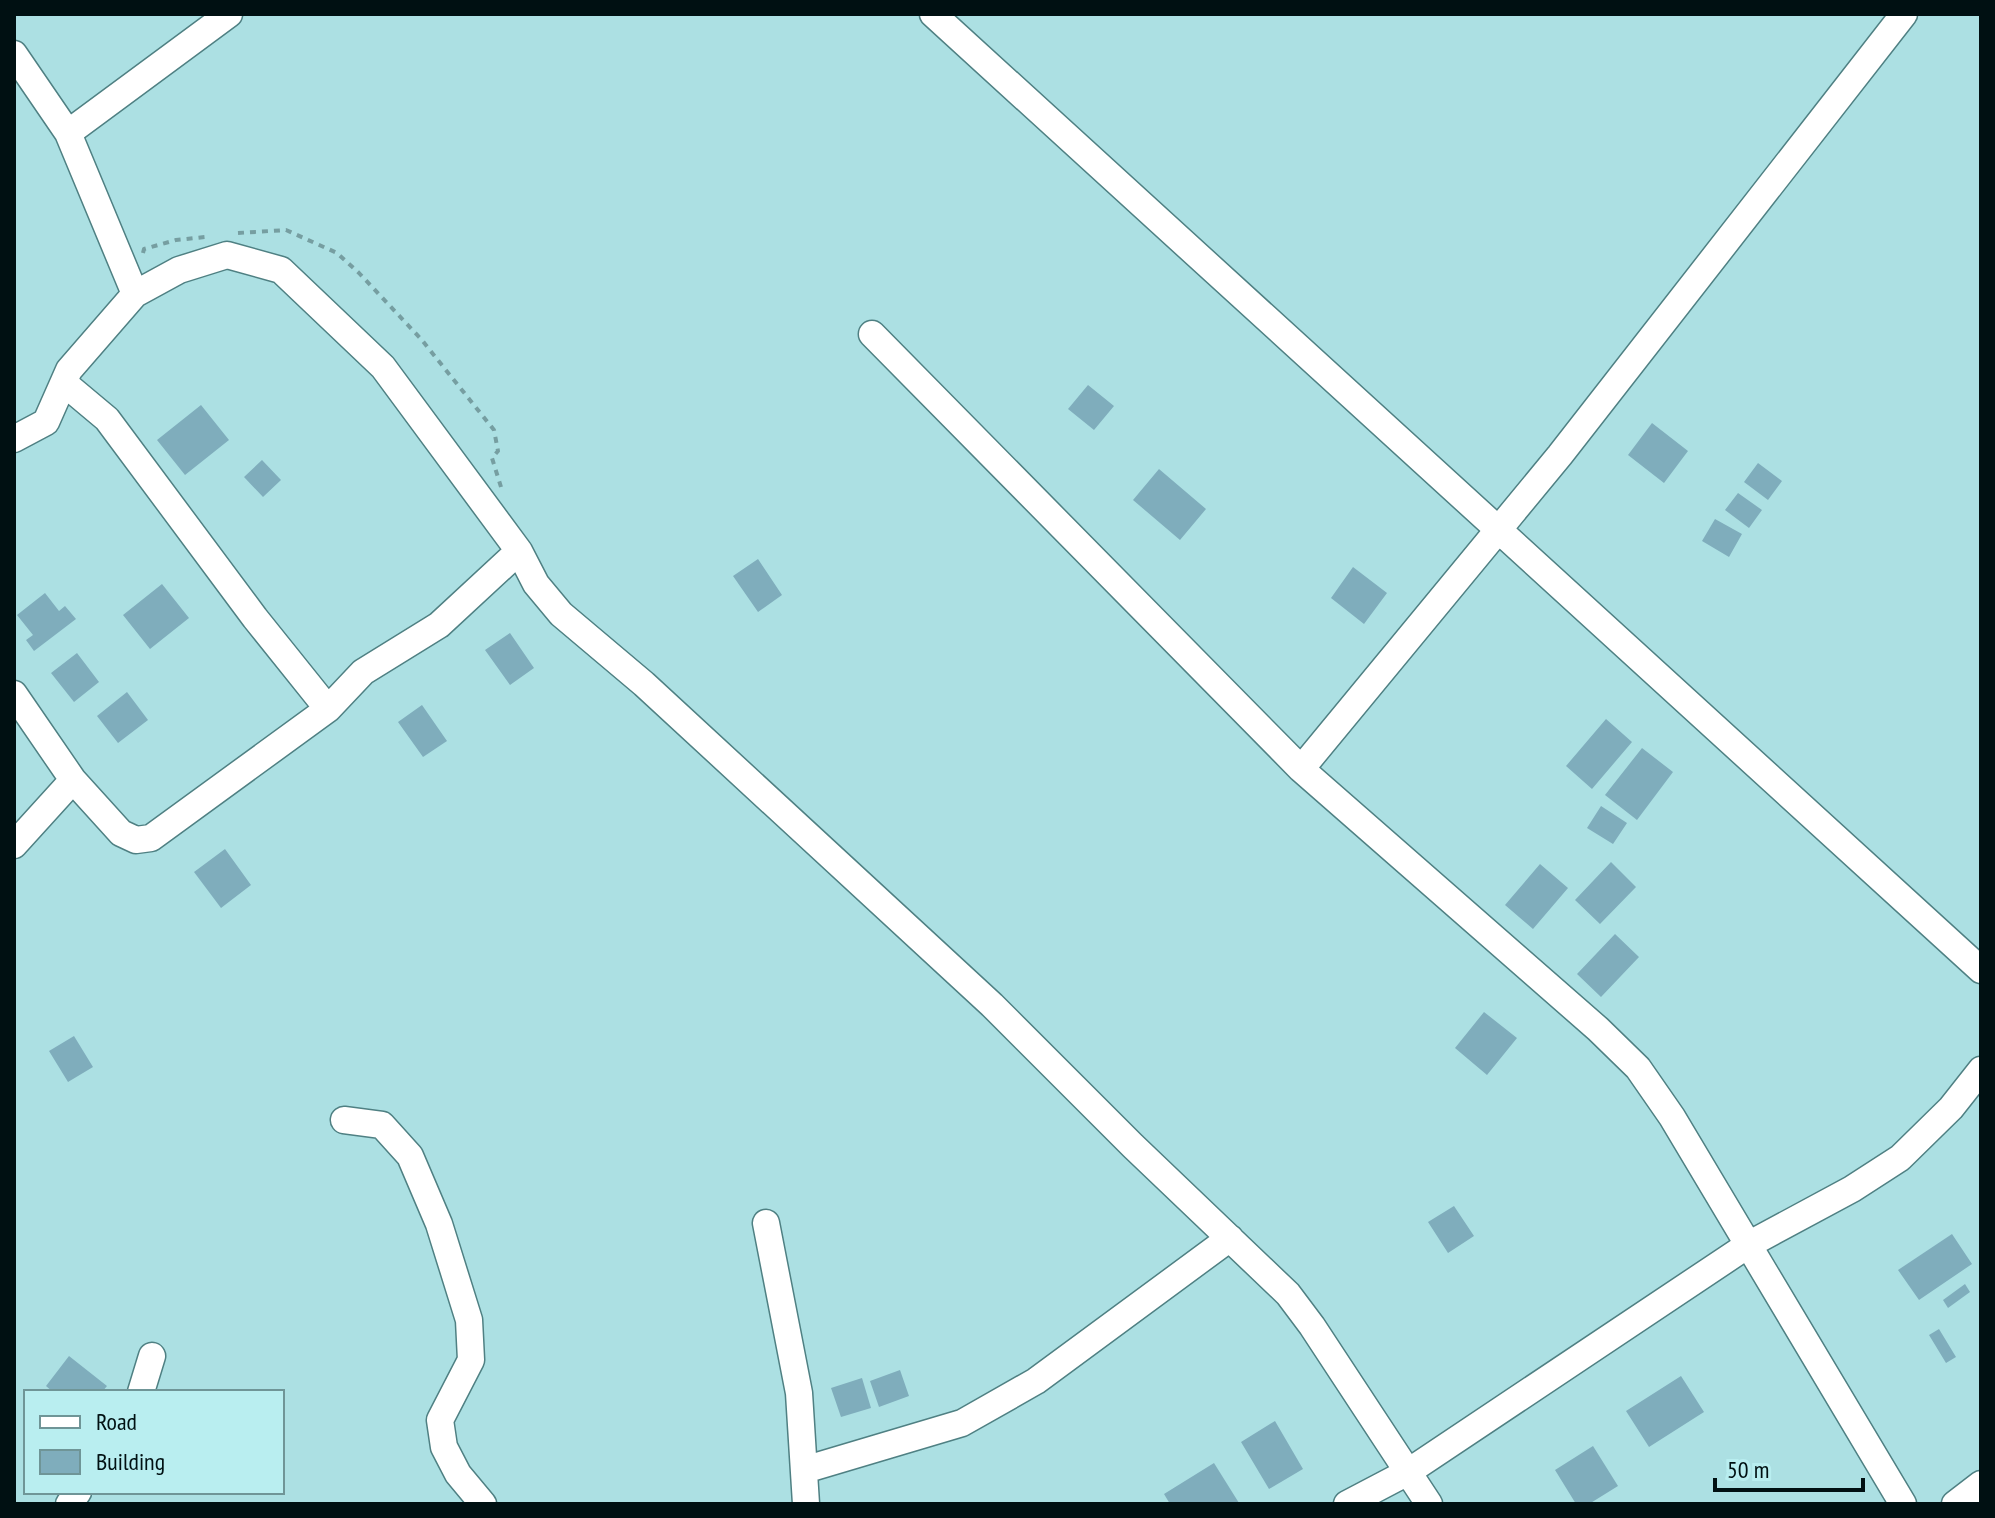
<svg xmlns="http://www.w3.org/2000/svg" width="1995" height="1518" font-family="'PT Sans Narrow',sans-serif">
	<style>
		.building { fill: #7fadbc }
		.lines { fill: none; stroke-linecap: round; stroke-linejoin: round }
		.minor-casing { stroke: #4f8083; stroke-width: 29 }
		.path { stroke: #769ea1; stroke-width: 4; stroke-dasharray: 6 6; stroke-linecap: butt }
		.minor { stroke: #fff; stroke-width: 26 }
	</style>
	<rect width="100%" height="100%" fill="#ace0e3"/>
	<path class="building" d="M1088 385 1114 406 1094 430 1068 409Z
		M201 405 229 440 185 475 157 440Z
		M1652 423 1688 451 1664 483 1628 455Z
		M262 460 281 480 263 497 244 477Z
		M1758 463 1782 481 1768 500 1744 482Z
		M1159 469 1206 509 1180 540 1133 500Z
		M1738 493 1762 510 1749 528 1725 510Z
		M1715 519 1742 534 1729 557 1702 541Z
		M758 559 782 595 758 612 733 576Z
		M1353 567 1387 593 1364 624 1331 598Z
		M162 584 189 618 150 649 123 615Z
		M45 593 59 611 65 606 76 619 34 651 26 640 33 635 17 615Z
		M510 633 534 668 510 685 485 650Z
		M77 653 99 682 74 702 51 673Z
		M127 692 148 720 118 743 97 716Z
		M422 705 447 741 423 757 398 722Z
		M1606 719 1632 742 1592 789 1566 766Z
		M1642 748 1673 772 1637 820 1605 795Z
		M1601 806 1627 823 1613 844 1587 828Z
		M225 849 251 885 221 908 194 872Z
		M1611 862 1636 887 1600 924 1575 900Z
		M1540 864 1568 888 1533 929 1505 905Z
		M1615 934 1639 957 1601 997 1577 974Z
		M1484 1012 1517 1038 1487 1075 1455 1048Z
		M74 1036 93 1067 68 1082 49 1051Z
		M1454 1206 1474 1236 1448 1253 1428 1222Z
		M1952 1234 1972 1264 1919 1300 1898 1270Z
		M1965 1284 1970 1292 1948 1308 1943 1300Z
		M1939 1329 1956 1357 1946 1363 1929 1335Z
		M69 1356 107 1386 102 1392H53L46 1386Z
		M900 1370 909 1396 879 1407 870 1381Z
		M1681 1376 1704 1412 1649 1447 1626 1411Z
		M862 1378 871 1408 841 1417 831 1388Z
		M1275 1421 1303 1469 1269 1489 1241 1442Z
		M1593 1446 1618 1486 1589 1504H1576L1555 1470Z
		M1214 1463 1239 1503 1170 1504 1164 1494Z"/>
	<g class="lines">
		<g class="minor-casing">
			<path id="minor" d="M933 14 1981 970
				M14 54 68 133 135 294
				M68 133 229 14
				M872 334 1301 769 1598 1029 1638 1068 1672 1117 1903 1504
				M64 383 107 419 255 618 328 709
				M14 439 46 422 69 370 135 294 179 270 227 255 281 270 383 367 519 551 536 584 561 614 644 684 992 1005 1133 1146 1288 1294 1312 1326 1429 1504
				M14 694 73 780 121 833 136 840 151 838 328 709 363 672 439 625 519 551
				M1301 769 1560 455 1904 14
				M14 845 73 780
				M344 1120 382 1125 410 1156 439 1224 469 1320 471 1360 440 1420 444 1447 458 1474 483 1504
				M766 1223 799 1393 806 1504
				M141 1392 152 1356
				M804 1470 962 1423 1036 1381 1230 1238
				M69 1504 78 1492
				M1347 1504 1408 1472 1748 1245 1852 1189 1900 1158 1951 1108 1981 1070
				M1955 1504 1981 1484"/>
		</g>
		<path class="path" d="M238 233 286 230 337 253 359 273 421 339 494 430 498 451 492 458 501 487
			M143 253 144 249 176 240 205 237"/>
		<use href="#minor" class="minor"/>
	</g>
	<rect width="1995" height="1518" fill="none" stroke="#001012" stroke-width="32"/>
	<rect x="24" y="1390" width="260" height="104" fill="#b9eef0" stroke="#6f9597" stroke-width="2"/>
	<rect x="40" y="1416" width="40" height="12" fill="#ffffff" stroke="#6f9597" stroke-width="2"/>
	<text x="96" y="1430" font-size="24" fill="#001012">Road</text>
	<rect x="40" y="1450" width="40" height="24" fill="#7fadbc" stroke="#6f9597" stroke-width="2"/>
	<text x="96" y="1470" font-size="24" fill="#001012">Building</text>
	<path d="M1715 1478v12h148v-12" fill="none" stroke="#001012" stroke-width="4"/>
	<text x="1727" y="1478" font-size="24" fill="#001012" stroke="#b9eef0" stroke-width="6" paint-order="stroke">50 m</text>
</svg>
